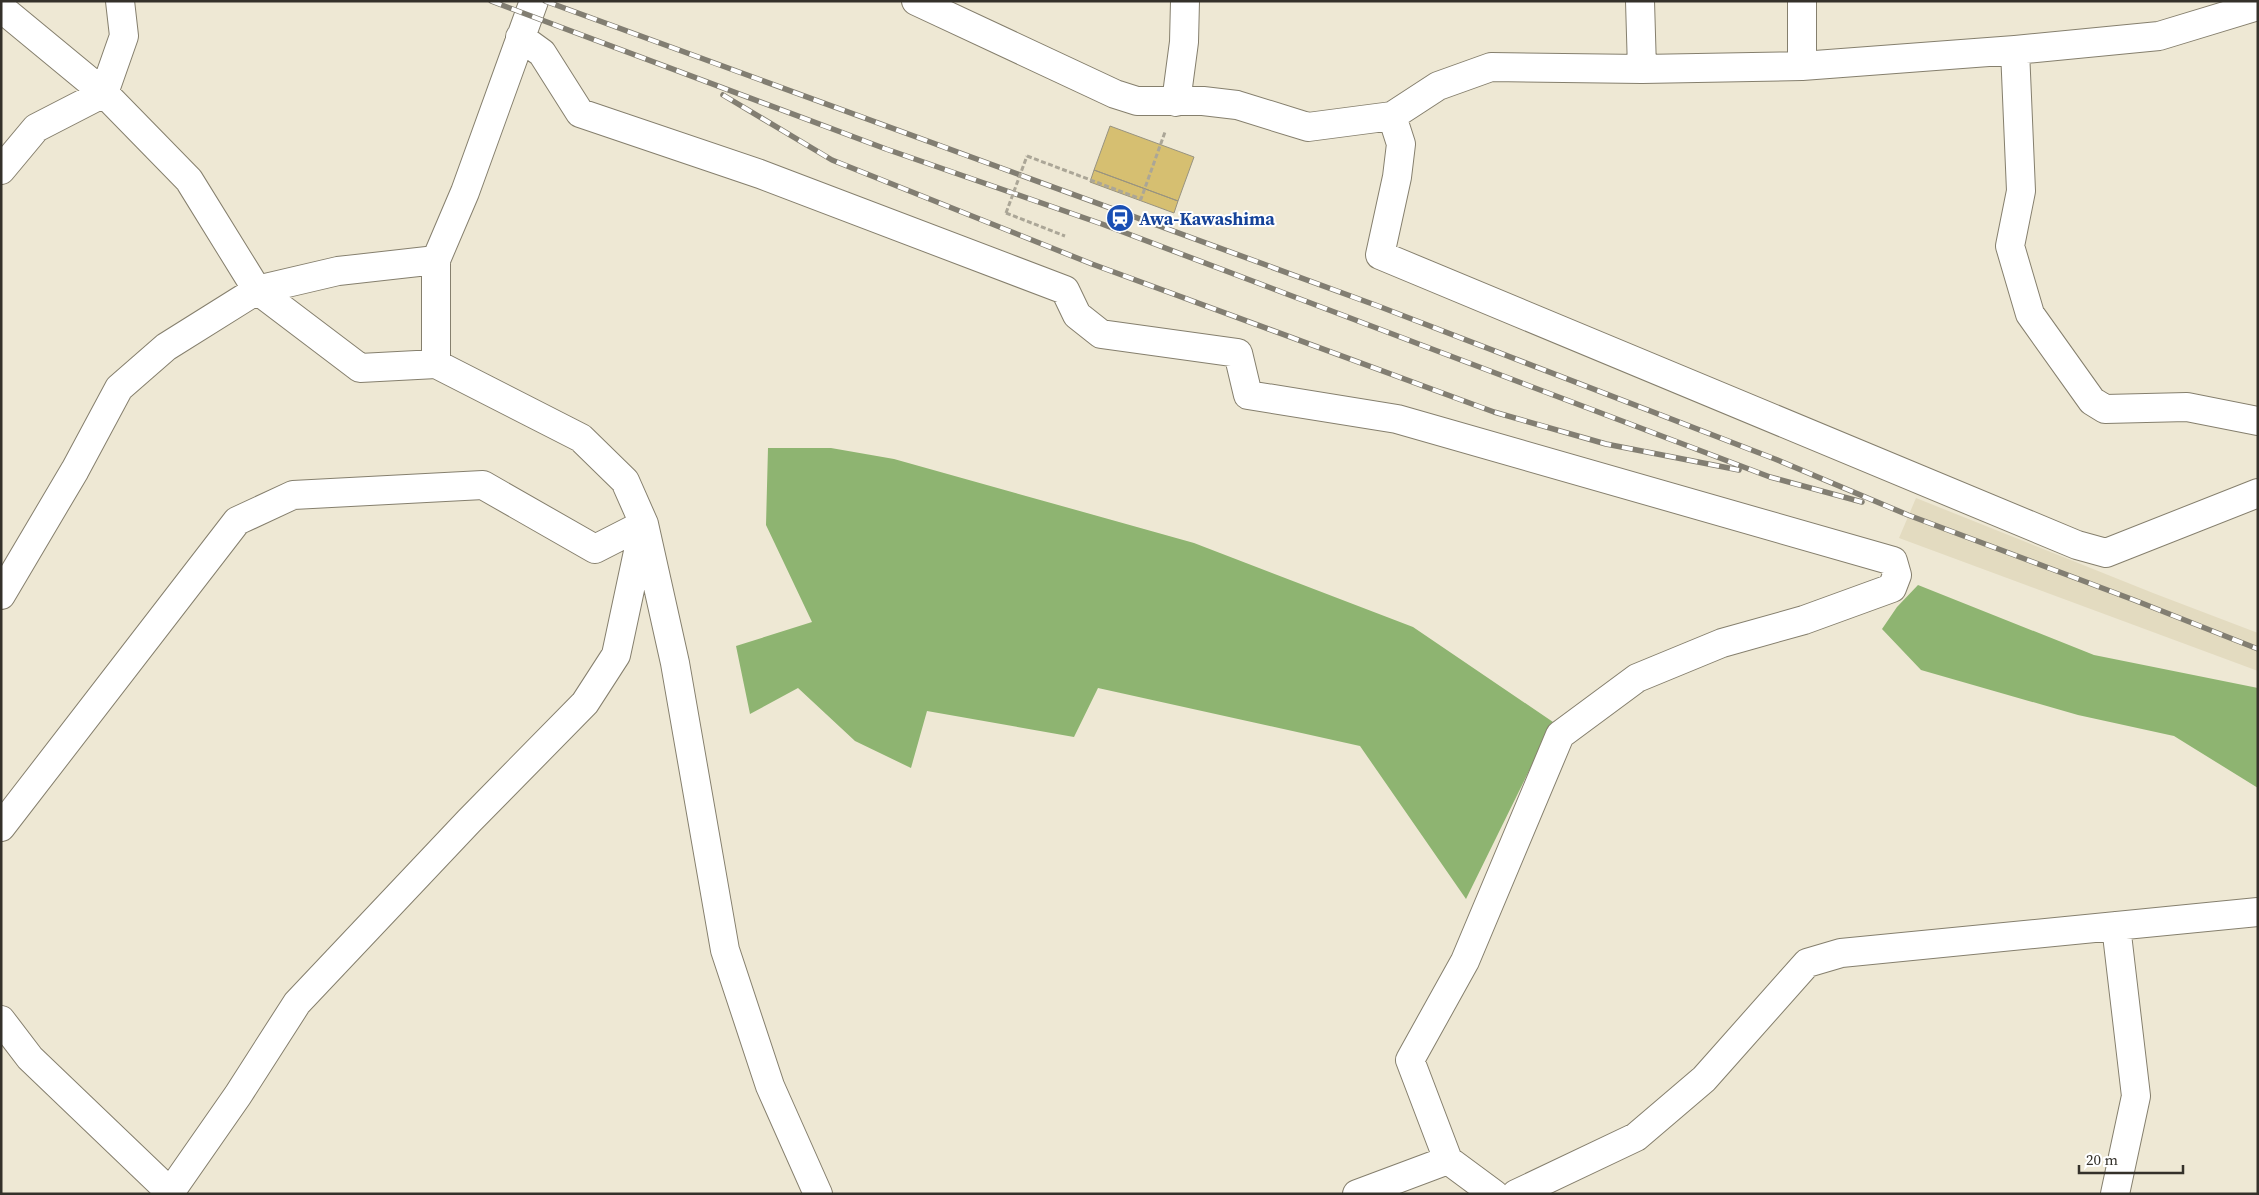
<svg xmlns="http://www.w3.org/2000/svg" width="2259" height="1195" font-family="'Source Serif 4',serif">
	<style>
		.built { fill: #e3dbc0 }
		.forest { fill: #8eb471 }
		.building { fill: #d6bf71; stroke: #989380 }
		.lines { fill: none; stroke-linecap: round; stroke-linejoin: round }
		.street-casing { stroke: #857f6d; stroke-width: 30 }
		.secondary-casing { stroke: #857f6d; stroke-width: 30 }
		.path { stroke: #aba697; stroke-width: 3; stroke-dasharray: 5 2.5; stroke-linecap: butt }
		.street { stroke: #fff; stroke-width: 28 }
		.secondary { stroke: #fff; stroke-width: 28 }
		.rail-casing { stroke: #827e72; stroke-width: 5.5 }
		.rail { stroke: #fff; stroke-width: 4; stroke-dasharray: 11; stroke-linecap: butt }
		.path-bridge { stroke: #aba697; stroke-width: 3; stroke-dasharray: 5 2.5; stroke-linecap: butt }
		.labels { text-anchor: middle; dominant-baseline: central; stroke-width: 4; stroke-linejoin: round; paint-order: stroke }
		.transit-label { font-size: 18px; font-weight: bold; fill: #164399; stroke: #fff; text-anchor: start }
	</style>
	<rect width="100%" height="100%" fill="#eee8d4"/>
	<path class="built" d="M1916 498 2153 593 2258 633V671L1899 538Z"/>
	<path class="forest" d="M768 448H831L894 459 1194 543 1413 627 1553 722 1466 899 1360 746 1098 688 1074 737 927 711 911 768 855 741 798 688 750 714 736 646 812 622 766 525Z
		M1918 585 2094 655 2258 688V788L2174 736 2078 715 1921 670 1882 629 1897 607Z"/>
	<path class="building" d="M1110 126 1194 157 1178 201 1094 170Z
		M1094 170 1178 201 1174 213 1090 182Z"/>
	<g class="lines">
		<g class="street-casing">
			<path id="street" d="M916 1 1115 94 1137 101H1203L1237 105 1308 127 1392 116 1438 86 1491 67 1642 69 1802 66 2015 50 2159 36 2258 6
				M1640 1 1642 69
				M1 8 104 93 189 180 257 290 360 368 436 364 581 438 625 481 644 524 675 663 725 950 770 1086 818 1194
				M520 37 542 53 580 113 760 174 1065 290 1077 315 1101 334 1238 353 1248 395 1397 419 1893 561 1897 575 1892 588 1804 620 1722 643 1637 678 1560 735 1465 961 1410 1060 1448 1160 1494 1194
				M2015 50 2021 191 2010 246 2030 314 2092 401 2105 409 2187 407 2258 421
				M1802 66V1
				M1392 116 1401 144 1397 177 1380 255 2077 545 2106 553 2258 493
				M1 170 36 128 104 93 124 36 120 1
				M436 364V260L465 192 534 1
				M1 595 75 470 119 388 166 347 257 290 338 271 436 260
				M1 827 237 521 293 495 483 485 595 549 644 524
				M1 1020 30 1058 170 1192
				M169 1194 238 1095 297 1003 469 821 585 703 616 655 642 533
				M1357 1194 1448 1160
				M1516 1194 1636 1137 1704 1079 1807 963 1841 953 2258 912
				M2115 1194 2136 1096 2116 926"/>
		</g>
		<g class="secondary-casing">
			<path id="secondary" d="M1176 102 1184 42 1185 1"/>
		</g>
		<path class="path" d="M1027 156 1141 199 1165 132
			M1006 213 1065 236"/>
		<use href="#street" class="street"/>
		<use href="#secondary" class="secondary"/>
		<g class="rail-casing">
			<path id="rail" d="M491 1 886 149 1102 224 1770 477 1862 502
				M545 1 1378 306 1775 459 1908 515 2134 600 2258 649
				M723 95 832 160 1092 264 1494 412 1606 444 1739 470"/>
		</g>
		<use href="#rail" class="rail"/>
		<path class="path-bridge" d="M1006 213 1027 156"/>
	</g>
	<defs>
		<g id="station-disc" transform="scale(1.4375)"><circle r="9.5" fill="#1a4fb4" stroke="#fff"/><path d="M-3-6H3Q5-6 5-4V2Q5 4 3 4L4.5 6H3L1.5 4h-3L-3 6H-4.5L-3 4Q-5 4-5 2V-4Q-5-6-3-6ZM-3.5-4v3h7v-3ZM-3.5 1v1.5H-2V1ZM2 1v1.5H3.5V1Z" fill="#fff"/></g>
	</defs>
	<g fill-rule="evenodd">
		<use href="#station-disc" x="1120" y="218"/>
	</g>
	<g class="labels">
		<g class="transit-label">
			<text x="1139" y="218">Awa-Kawashima</text>
		</g>
	</g>
	<rect width="2259" height="1195" fill="none" stroke="#34312a" stroke-width="5"/>
	<path d="M2079 1165v8h104v-8" fill="none" stroke="#34312a" stroke-width="2.5"/>
	<text x="2086" y="1165" font-size="15" fill="#34312a" stroke="#ffffff" stroke-width="4" paint-order="stroke">20 m</text>
</svg>
